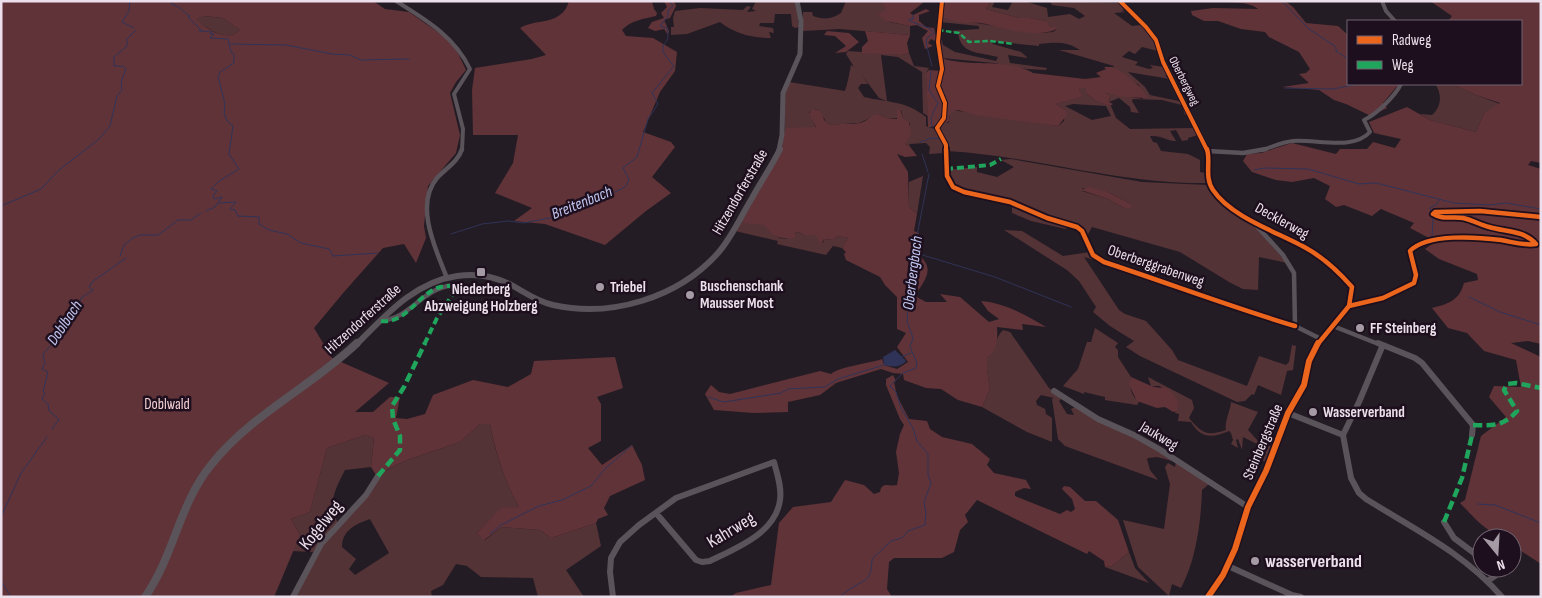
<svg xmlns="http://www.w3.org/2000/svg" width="1542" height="598" font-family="'Sofia Sans Condensed',sans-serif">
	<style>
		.green { fill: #543337; fill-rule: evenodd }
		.forest { fill: #603338; fill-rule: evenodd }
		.water { fill: #303358 }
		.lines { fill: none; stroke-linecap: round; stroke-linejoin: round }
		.stream { stroke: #303358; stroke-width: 1 }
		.street-far2 { stroke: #5a535a; stroke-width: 4 }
		.street-far1 { stroke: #5a535a; stroke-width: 4.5 }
		.street { stroke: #5a535a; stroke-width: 6 }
		.secondary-far2 { stroke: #5a535a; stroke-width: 5 }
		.secondary-far1 { stroke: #5a535a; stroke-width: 6 }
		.secondary { stroke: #5a535a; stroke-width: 8 }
		.quiet-far2 { stroke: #20a55d; stroke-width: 2.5; stroke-dasharray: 5.5 2.5; stroke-linecap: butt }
		.quiet-far1 { stroke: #20a55d; stroke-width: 4; stroke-dasharray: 7 4; stroke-linecap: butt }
		.quiet { stroke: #20a55d; stroke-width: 4.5; stroke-dasharray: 9 4.5; stroke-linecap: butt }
		.cycleway-far2-casing { stroke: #1e0f1e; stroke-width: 6 }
		.cycleway-far1-casing { stroke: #1e0f1e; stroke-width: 8 }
		.cycleway-casing { stroke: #1e0f1e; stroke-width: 9 }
		.cycleway-far2 { stroke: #eb651d; stroke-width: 4 }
		.cycleway-far1 { stroke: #eb651d; stroke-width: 4.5 }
		.cycleway { stroke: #eb651d; stroke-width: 6 }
		.poi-dot { fill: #a59ba5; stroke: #1e0f1e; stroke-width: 2 }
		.labels { text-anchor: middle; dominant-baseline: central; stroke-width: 5; stroke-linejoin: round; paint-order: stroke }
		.far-street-label { font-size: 12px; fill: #ebe0eb; stroke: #1e0f1e }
		.street-label { font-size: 15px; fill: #ebe0eb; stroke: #1e0f1e }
		.poi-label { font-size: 15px; font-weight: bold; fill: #ebe0eb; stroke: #1e0f1e; text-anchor: start }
		.park-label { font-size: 15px; fill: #f5d1d3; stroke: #1e0f1e }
		.water-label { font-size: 16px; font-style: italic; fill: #c2c8f3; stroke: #1e0f1e }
		.near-street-label { font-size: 18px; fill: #ebe0eb; stroke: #1e0f1e }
		.near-poi-label { font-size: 18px; font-weight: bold; fill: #ebe0eb; stroke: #1e0f1e; text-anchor: start }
	</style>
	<rect width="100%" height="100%" fill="#241c24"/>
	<path class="green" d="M756 1H796L799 27 795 28 792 26 791 14H775L774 23H760L759 26 773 28 774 33 769 32 771 38C751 38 734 33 720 22L687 34 671 35V27H674L673 18 675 11 700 8 743 10 747 6 751 7 747 12 756 11 752 9Z
		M846 1H881L886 8 889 22 910 26V35L840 29 803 31V12H812L813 16C823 20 833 19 841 13Z
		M991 1H995L992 7 1008 10 1013 1H1024L1047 8 1048 17 1070 14 1079 19 1085 16 1074 8 1052 5 1050 1 1120 3 1124 10 1121 11 1126 12 1114 13 1132 26 1142 25 1155 40 1158 51 1142 47 1135 54 1129 51 1122 57 1138 62 1135 65 1149 69 1153 68 1150 65 1164 67 1168 75 1165 76 1170 79 1128 72 1145 87 1150 95 1183 102 1188 114 1185 115 1182 105 1162 100 1133 99 1132 101 1139 113 1131 112 1130 107 1119 98 1109 102 1110 97 1105 93 1143 99 1139 85 1113 68 1114 66 1059 50H1080C1067 41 1054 42 1039 44V46L990 41 993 44 1021 52 1028 58 1008 55 1010 63 1047 68 1046 70 1027 69 994 63 942 58 939 46 940 35 943 45 955 52 996 61 998 57C980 52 960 55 958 32L949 31 979 29V26L940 22 941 17 964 23H976L1041 33 1053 32 1057 29 1047 25V21L1030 18H1019L986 9Z
		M204 16 223 18 240 30 233 35C218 37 207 28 195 19Z
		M848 51 902 55 909 53 914 66 929 68 926 73 928 116 923 113 922 72 898 57 881 55 887 101 879 98 862 75 868 84H861L858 88 864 97C890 103 904 100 926 117V126L937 130 945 145V153L929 154 930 147 926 143 909 144 911 148 905 144 910 123 903 118 901 110 897 111V118H886L879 114 859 123 830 125C823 121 824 113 816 109L809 112 816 128H785L783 100 789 82 845 91C848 82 849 75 851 65L854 67 846 54Z
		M1435 84H1452L1476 95 1500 104 1484 113 1476 132 1430 120 1420 114 1432 115C1442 107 1442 93 1435 84Z
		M1079 88H1086V93L1096 101 1111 106 1116 118 1130 129 1195 128 1198 135 1188 138V140L1182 141 1176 130 1170 131 1176 141C1167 141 1161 135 1150 136L1153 142 1157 143 1161 151 1188 154 1200 160V172L1205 173 1207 183C1119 184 1034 156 947 151L939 126 942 121 948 123 950 121 949 116 952 110 1058 126 1064 121 1065 110 1056 104 1081 97ZM1073 104 1106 106 1111 116 1092 120 1065 106Z
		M1011 159 1142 182 1207 185 1212 191 1247 217 1287 263 1259 257 1258 290 1243 289 1229 282 1180 252 1092 227 1086 238 1084 232C1061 222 1037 210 1012 202 992 196 967 196 950 182L948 170 977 167V172L997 177 1014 167 1001 160ZM1083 188 1106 191 1131 204 1124 208 1108 199 1082 191Z
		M923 176 917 214 909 207V182Z
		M1012 204 1067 225 1066 229 1031 221 1012 213Z
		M742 219 764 224C770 232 777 241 788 238 792 236 795 233 799 232L804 235H815L823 243 824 239 833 240 838 236 848 238 842 248 833 246 826 255 777 244 778 241 735 231Z
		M1004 230 1022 231 1063 256 1090 252 1098 261 1084 257 1119 310 1125 314 1146 321 1172 350 1178 360 1247 386 1259 356 1286 365 1289 362 1292 345 1296 346 1293 370 1287 371 1281 395 1258 385 1254 395 1252 394 1245 401 1237 402 1140 356 1126 347 1134 341 1110 326 1093 312 1096 307 1079 281 1067 270Z
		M1095 328 1118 343 1115 347 1118 350V357L1131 377C1128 387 1132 396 1139 402L1137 405 1105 400V397L1084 392V394L1063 386 1078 369 1087 342H1091Z
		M1003 330 1010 332 1049 388 1062 398 1059 401 1067 414 1074 415 1071 409 1075 407 1102 423 1134 436 1210 483 1202 490C1201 522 1196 560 1181 588L1172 584 1169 596 1138 567 1123 520 1164 529 1170 484 1165 467 1168 463 1175 467 1176 462 1157 457 1148 458 1147 459 1150 470 1158 480 1065 446 1058 439 1052 399 1054 398 1041 395 1036 401 1037 405 1045 409 1046 414 1052 418V442L1027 432 982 407 990 389 987 370V358C996 350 995 337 1003 330Z
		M1148 377 1192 400 1194 408 1189 418C1201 432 1206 437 1226 430 1224 423 1230 412 1231 402L1258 412 1248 430 1258 441 1272 447 1266 462 1260 459 1265 448 1243 437 1242 450 1238 439 1236 440 1238 448 1231 444 1233 440 1231 433 1229 431C1212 438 1201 439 1191 422L1178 421 1179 414 1175 413 1177 405 1160 386H1151Z
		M480 424H490C496 456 504 479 519 507L501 509 477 533 485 540 502 527 540 530 551 538 596 523 601 546 566 570 584 597H538L533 578 481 577 467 566 456 564 443 585 431 591 432 597H294L318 551 383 472 407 460 460 442ZM370 519 389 553 355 575 349 569 356 559 342 547C342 530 356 524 370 519Z
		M365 435 374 438 371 467 345 470C335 490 327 503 338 523L313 552 292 551 300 535 291 519 310 512 327 448Z
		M1129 552 1135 568 1149 583 1105 567 1112 566Z"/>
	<path class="forest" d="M1 1H373L385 9 409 12 445 37 456 49 466 70 456 82 450 93 460 135 456 153 428 186 424 226 426 238 416 263 404 244 383 248 344 292 314 328 332 358 389 383 355 412H373L390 397H400L396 418 407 419 425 414 433 395 473 380 508 387 531 374 534 361 615 357 623 388 597 397 601 404V441L588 448 602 465 632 445 642 465 645 480 610 496 604 508 608 515 598 519 596 523 551 538 540 530 502 527 484 540 477 533 501 508 519 507C504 480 496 454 490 424H480L460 442 407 460 376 475 371 467 374 438 365 435 327 448 310 512 291 519 300 535 274 597H1ZM204 16 223 18 240 30 233 35C218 37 207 29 196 19Z
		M569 1H652L654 9 657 13 656 16C644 19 631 20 622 30L626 36 653 38 677 52 675 71 660 92 643 132 671 142 675 147 652 177 671 193 646 211 605 245 545 224 514 221 532 208 495 193 513 163 518 135H473L472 90 475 68 532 59 546 55 520 28C537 18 562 26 569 1Z
		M664 1H674L676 6 670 18 664 20 669 31 668 35 664 29 655 31 648 28 652 22 664 18 661 13 667 7Z
		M881 1 924 2 910 13 913 15 926 9 930 11 919 15V21L926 27 934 28 937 42 931 39 928 43 933 46 925 49 922 38 928 31 917 25 910 26 886 21 878 15 886 9Z
		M943 1H991L986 9 1019 18H1030L1047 21 1049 26 1058 28C1042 39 1005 29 986 24 979 22 971 23 963 23 956 22 948 19 941 17Z
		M1214 1H1285L1293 7 1306 23 1338 26 1348 35V84H1399L1383 103 1387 108 1371 116 1346 104 1334 100 1319 90 1282 87 1309 83 1299 74 1306 73 1310 69 1299 52 1269 37 1265 32 1241 29 1218 21H1204L1192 15 1191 11 1213 8 1258 9C1248 0 1228 4 1214 1Z
		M1430 1H1541V163L1531 161 1528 165 1541 169V216L1444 209 1453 218 1515 233 1534 242 1504 240 1431 239 1410 228 1414 223 1381 209 1372 216 1344 205 1336 207 1325 199 1330 186 1314 178 1292 182 1276 180 1252 172 1243 161 1247 154 1261 153 1292 143 1336 154 1340 149H1367L1373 142 1395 148 1401 139 1374 133 1369 122 1407 107 1430 120 1476 132 1484 113 1500 103 1476 95 1452 84H1521V21H1448L1452 16Z
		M827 31 849 33 859 42 846 52 835 53 846 46 835 36 824 35Z
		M865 31 910 35 907 43 909 53 902 55 862 53V47L868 41Z
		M942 58C969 68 1006 57 1033 73L1085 79 1101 77 1096 73 1106 69 1104 67C1106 67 1110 67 1112 67 1121 70 1146 89 1147 98L1124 97 1105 93 1110 96 1109 102 1113 104 1110 106 1096 101 1086 93V88H1079L1082 97 1056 104 1065 110 1067 115 1058 126 975 115 958 110 951 112V114L949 116 950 121 945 123 942 121 945 117 946 100 940 92Z
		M929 70 941 71 937 89C939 93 943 96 944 99 947 111 941 128 928 127L926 73Z
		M812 109C820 109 823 113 824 120L830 125C840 123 850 125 860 123 868 121 871 115 879 114L886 118 897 119V110L900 109 903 118 909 122 911 134 905 144 911 148 917 156 905 157 897 154 908 172 909 207 917 214 914 231 919 233 916 253C937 268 925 279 915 296L926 302H947L940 294 960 297 989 322 999 319 988 311 981 301C1005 303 1026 315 1046 327L1022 324 1023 330 997 327C998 340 997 350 987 358V370L990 389 982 407 958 400 941 389 926 388 904 380 903 374 893 373 881 369 836 383 820 395 788 402V412L754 413 714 410 705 394 711 385 719 392 730 394 820 371 831 374C841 366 868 364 882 359L884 365 897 369 908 362 897 347 906 333 897 329V297L885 285 880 277 846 260 844 254 846 252 842 248 848 238 838 236 833 240 824 239 821 244 815 235H804L799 232 795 233 796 237C790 240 789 238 784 238 772 237 771 233 764 225L746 223 742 221 782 149 785 128 816 127 809 114Z
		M1088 187 1106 191 1131 204V208H1124L1108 199 1081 190Z
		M1442 212 1541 218V344L1528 341 1511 343 1541 357V564L1512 545V538C1490 538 1474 517 1460 503L1465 500 1481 436 1506 417 1489 397 1494 386 1521 387 1516 360 1484 351 1467 333 1448 328 1432 308C1448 304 1459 301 1464 283L1478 280 1477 274 1439 259 1425 249 1435 242 1448 240 1538 243Z
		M893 375 896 381 894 382 897 396 909 419 927 421 930 429 942 437 972 444 990 459 987 465 994 473 1026 480 1031 489 1024 488 1015 492V496L1060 514 1067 510 1071 512 1075 509 1072 499 1062 489 1064 486 1070 487 1085 501H1096L1118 520 1129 552 1112 566 1105 567 1104 561 1089 551 1087 554 977 500 965 515 968 522 960 530 954 552 942 558H894L889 562 887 589 892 597H730L736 593 771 585 779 523 793 507 831 502 845 480 864 485 874 494 880 492C882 481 889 487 897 485L899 473 896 452 900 434 904 425 900 419 886 385V379Z
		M1131 377C1137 380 1143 382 1149 385 1164 392 1167 380 1178 402L1177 411 1173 412 1165 407 1157 408 1137 401 1129 385Z"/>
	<path class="water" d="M895 350 906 361C900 368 892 367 884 365L883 357Z"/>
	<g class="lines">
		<path class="stream" d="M130 1 129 11 122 22 134 28
			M171 1 172 4C181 7 183 12 190 16L188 17 201 30 199 31 212 32 210 34H214L210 38 228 39 231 52 234 54V63L220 72 218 77 225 104 224 113 227 121 233 126 229 154 239 169 219 181 211 189 217 191 213 196 214 199 222 197 215 207 206 211
			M916 1 922 2
			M1282 1 1309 29 1336 47V51L1348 59
			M913 15V19H909L910 21 931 29 934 33 927 38 926 43 932 66
			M668 34 667 28 660 26 668 16V10L673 6 670 1
			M231 44 286 45 332 54 350 55 361 60 409 59
			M931 70 929 90 938 103 931 117
			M1285 88 1333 89 1359 84
			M931 118 932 127
			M920 142 932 138 941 139
			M922 154 928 172
			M1254 170 1264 168 1308 169 1359 184 1376 183 1454 203 1489 205 1506 203 1541 209
			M219 203 236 202 230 209 235 210 238 216 259 217V224L269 230 287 234 301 243 329 249 333 256 377 253
			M1 206 41 189 59 170 99 139 110 126 117 96 122 90 121 82 126 69 123 66H114V57L127 46V39L136 30
			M1431 213 1430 208 1437 204 1439 200
			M451 234 482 224 508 221 523 223 555 217 569 209 601 199 621 189 626 186 629 179 623 168 637 157 648 119 658 104 652 93 674 66C671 62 661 53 663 47 665 41 668 42 668 35
			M1432 237 1433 217
			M916 253 995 277 1071 307
			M120 256 124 245 133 238 140 235H158L178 220H191L201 213
			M1469 297 1500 312 1541 325
			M901 357 911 353
			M708 397 724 402 781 393 788 389 825 387 838 379 884 365
			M52 429 59 419 49 411 48 404 42 399 45 393 43 391 48 372 42 369 45 363 43 354 64 330 66 321 77 308 81 298 93 290 89 287 92 282 126 258
			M1478 504 1495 505 1541 523
			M1 517 21 473 47 437
			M490 534 501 525 539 506 562 500 591 486 605 469 632 445
			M1 581 11 597
			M839 597C844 594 848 590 853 587 869 578 871 579 872 559L891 541 902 538 908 531 925 525 926 513 924 502 931 483 928 475V454L917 441 913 428 901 408 896 392 890 386 903 373 916 368 917 363 910 347 913 338 907 321 909 296 912 281 915 277 917 262 915 246 929 174"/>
		<path class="street-far2" d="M396 1C426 20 454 36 470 69L454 94 463 129 462 150
			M942 1 938 42 942 69 938 86 945 103 944 118 937 128 946 145V150
			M1120 1 1146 27 1156 40 1163 62 1207 150
			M1382 1 1386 11 1395 21
			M1262 150C1272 147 1282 142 1293 141 1316 139 1353 151 1370 132L1364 120C1377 114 1395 96 1401 84"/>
		<path class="street-far1" d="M946 149 947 176 953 187 964 192 1010 202 1047 218 1077 227 1082 231 1093 255 1104 262C1168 283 1231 307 1295 326
			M1207 149C1211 162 1204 177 1213 190 1231 217 1277 232 1306 248 1324 258 1338 271 1352 287L1349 306
			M1208 151 1243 153 1266 149
			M1254 223 1283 255 1294 273 1295 326 1321 339
			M447 278C436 250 414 205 437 178 446 168 458 162 462 149
			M381 321C413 317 419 290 453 285L454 291
			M1333 326 1381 345"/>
		<path class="street" d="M1378 343 1415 358 1422 363 1473 425 1472 435
			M1382 347 1359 402 1343 435 1351 478 1359 493 1366 499C1414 529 1464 553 1502 597
			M1054 391 1098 419 1134 435 1159 449 1248 507
			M1288 413 1343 435
			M1444 522 1454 538 1482 559
			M1228 566 1292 595 1301 597
			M1489 580 1495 576 1492 568
			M293 597 321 544 366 495 378 476
			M613 597 610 572 611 558 620 542 639 525 676 498 774 462C777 474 782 487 780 500 776 533 736 548 710 561L702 562 696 560 656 513"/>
		<path class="secondary-far2" d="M779 150 782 135 783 93 800 54 801 21 797 1"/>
		<path class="secondary-far1" d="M356 345C385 316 414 282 457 276 477 273 498 277 515 287 527 294 539 302 553 305 611 318 678 298 718 253 732 237 741 216 752 198 761 181 772 166 780 149
			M1317 345 1349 306 1383 298 1414 283 1416 275 1410 251C1427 233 1478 237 1501 240 1513 242 1524 246 1536 244 1524 230 1506 232 1489 227 1480 225 1473 220 1463 218 1453 216 1442 220 1433 214L1435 212 1480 211 1541 217"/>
		<path class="secondary" d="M145 597C174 556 179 504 211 465 250 415 311 387 357 343
			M1208 597 1223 575 1235 549 1248 507 1266 471 1288 413 1304 385 1309 361 1318 343"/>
		<path class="quiet-far2" d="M938 30 959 33 969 42 990 41 1014 44"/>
		<path class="quiet-far1" d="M946 169 990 165 1001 159
			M381 321C412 325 422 279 455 287L453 294 437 318 424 345"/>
		<path class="quiet" d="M1473 425C1492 426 1504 426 1517 411L1504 390 1507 384 1516 383 1541 388
			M378 476 400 450V436L393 419 392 406 404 387 425 343
			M1444 522 1462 478 1472 435"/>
		<g class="cycleway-far2-casing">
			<path id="cycleway-far2" d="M942 1 938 42 942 69 938 86 945 103 944 118 937 128 946 145V150
				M1120 1 1146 27 1156 40 1163 62 1207 150"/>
		</g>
		<g class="cycleway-far1-casing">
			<path id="cycleway-far1" d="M946 149 947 176 953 187 964 192 1010 202 1047 218 1077 227 1082 231 1093 255 1104 262C1168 283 1231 307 1295 326
				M1207 149C1211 162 1204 177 1213 190 1231 217 1277 232 1306 248 1324 258 1338 271 1352 287L1349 306
				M1317 345 1349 306 1383 298 1414 283 1416 275 1410 251C1427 233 1478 237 1501 240 1513 242 1524 246 1536 244 1524 230 1506 232 1489 227 1480 225 1473 220 1463 218 1453 216 1442 220 1433 214L1435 212 1480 211 1541 217"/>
		</g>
		<g class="cycleway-casing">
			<path id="cycleway" d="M1208 597 1223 575 1235 549 1248 507 1266 471 1288 413 1304 385 1309 361 1318 343"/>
		</g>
		<use href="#cycleway-far2" class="cycleway-far2"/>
		<use href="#cycleway-far1" class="cycleway-far1"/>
		<use href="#cycleway" class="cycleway"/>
	</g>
	<g class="poi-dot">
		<rect x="476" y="267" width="10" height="10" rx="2.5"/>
		<circle cx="600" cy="287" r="5"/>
		<circle cx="690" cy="295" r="5"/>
		<circle cx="1360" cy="328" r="5"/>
		<circle cx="1313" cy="412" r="5"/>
		<circle cx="1255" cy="561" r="5"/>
	</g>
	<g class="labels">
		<g class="far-street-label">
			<text transform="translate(1184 81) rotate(63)">Oberbergweg</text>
		</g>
		<g class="street-label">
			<text transform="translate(740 192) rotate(-60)">Hitzendorferstraße</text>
			<text transform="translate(1282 221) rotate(29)">Decklerweg</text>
			<text transform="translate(1156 266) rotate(19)">Oberberggrabenweg</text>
			<text transform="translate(363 319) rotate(-42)">Hitzendorferstraße</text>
			<text transform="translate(1159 436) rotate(31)">Jaukweg</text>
			<text transform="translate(1263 442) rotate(-67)">Steinbergstraße</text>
		</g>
		<g class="poi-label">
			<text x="700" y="286">Buschenschank<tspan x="700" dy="17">Mausser Most</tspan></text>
			<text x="610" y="287">Triebel</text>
			<text x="481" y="289" text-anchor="middle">Niederberg<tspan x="481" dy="17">Abzweigung Holzberg</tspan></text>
			<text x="1370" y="328">FF Steinberg</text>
			<text x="1323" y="412">Wasserverband</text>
		</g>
		<g class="park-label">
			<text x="167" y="404">Doblwald</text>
		</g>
		<g class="water-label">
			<text transform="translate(582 203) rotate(-22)">Breitenbach</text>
			<text transform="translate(913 273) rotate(-83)">Oberbergbach</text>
			<text transform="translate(65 323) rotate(-56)">Doblbach</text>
		</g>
		<g class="near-street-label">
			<text transform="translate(321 525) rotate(-51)">Kogelweg</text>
			<text transform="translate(731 530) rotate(-31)">Kahrweg</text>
		</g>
		<g class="near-poi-label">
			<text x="1265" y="561">wasserverband</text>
		</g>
	</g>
	<rect width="1542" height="598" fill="none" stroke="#ebe0eb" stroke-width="5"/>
	<rect x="1347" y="20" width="175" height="65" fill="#1e0f1e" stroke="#706370"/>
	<rect x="1357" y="36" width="25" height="8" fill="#eb651d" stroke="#706370"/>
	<text x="1392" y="45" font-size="15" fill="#ebe0eb">Radweg</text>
	<rect x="1357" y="61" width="25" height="8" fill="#20a55d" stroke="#706370"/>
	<text x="1392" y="70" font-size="15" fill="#ebe0eb">Weg</text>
	<g transform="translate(1497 553) rotate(162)"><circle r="24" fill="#1e0f1e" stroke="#706370"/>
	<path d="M0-4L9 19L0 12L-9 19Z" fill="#a59ba5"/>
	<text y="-8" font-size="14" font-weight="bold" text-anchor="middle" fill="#ebe0eb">N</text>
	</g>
</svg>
